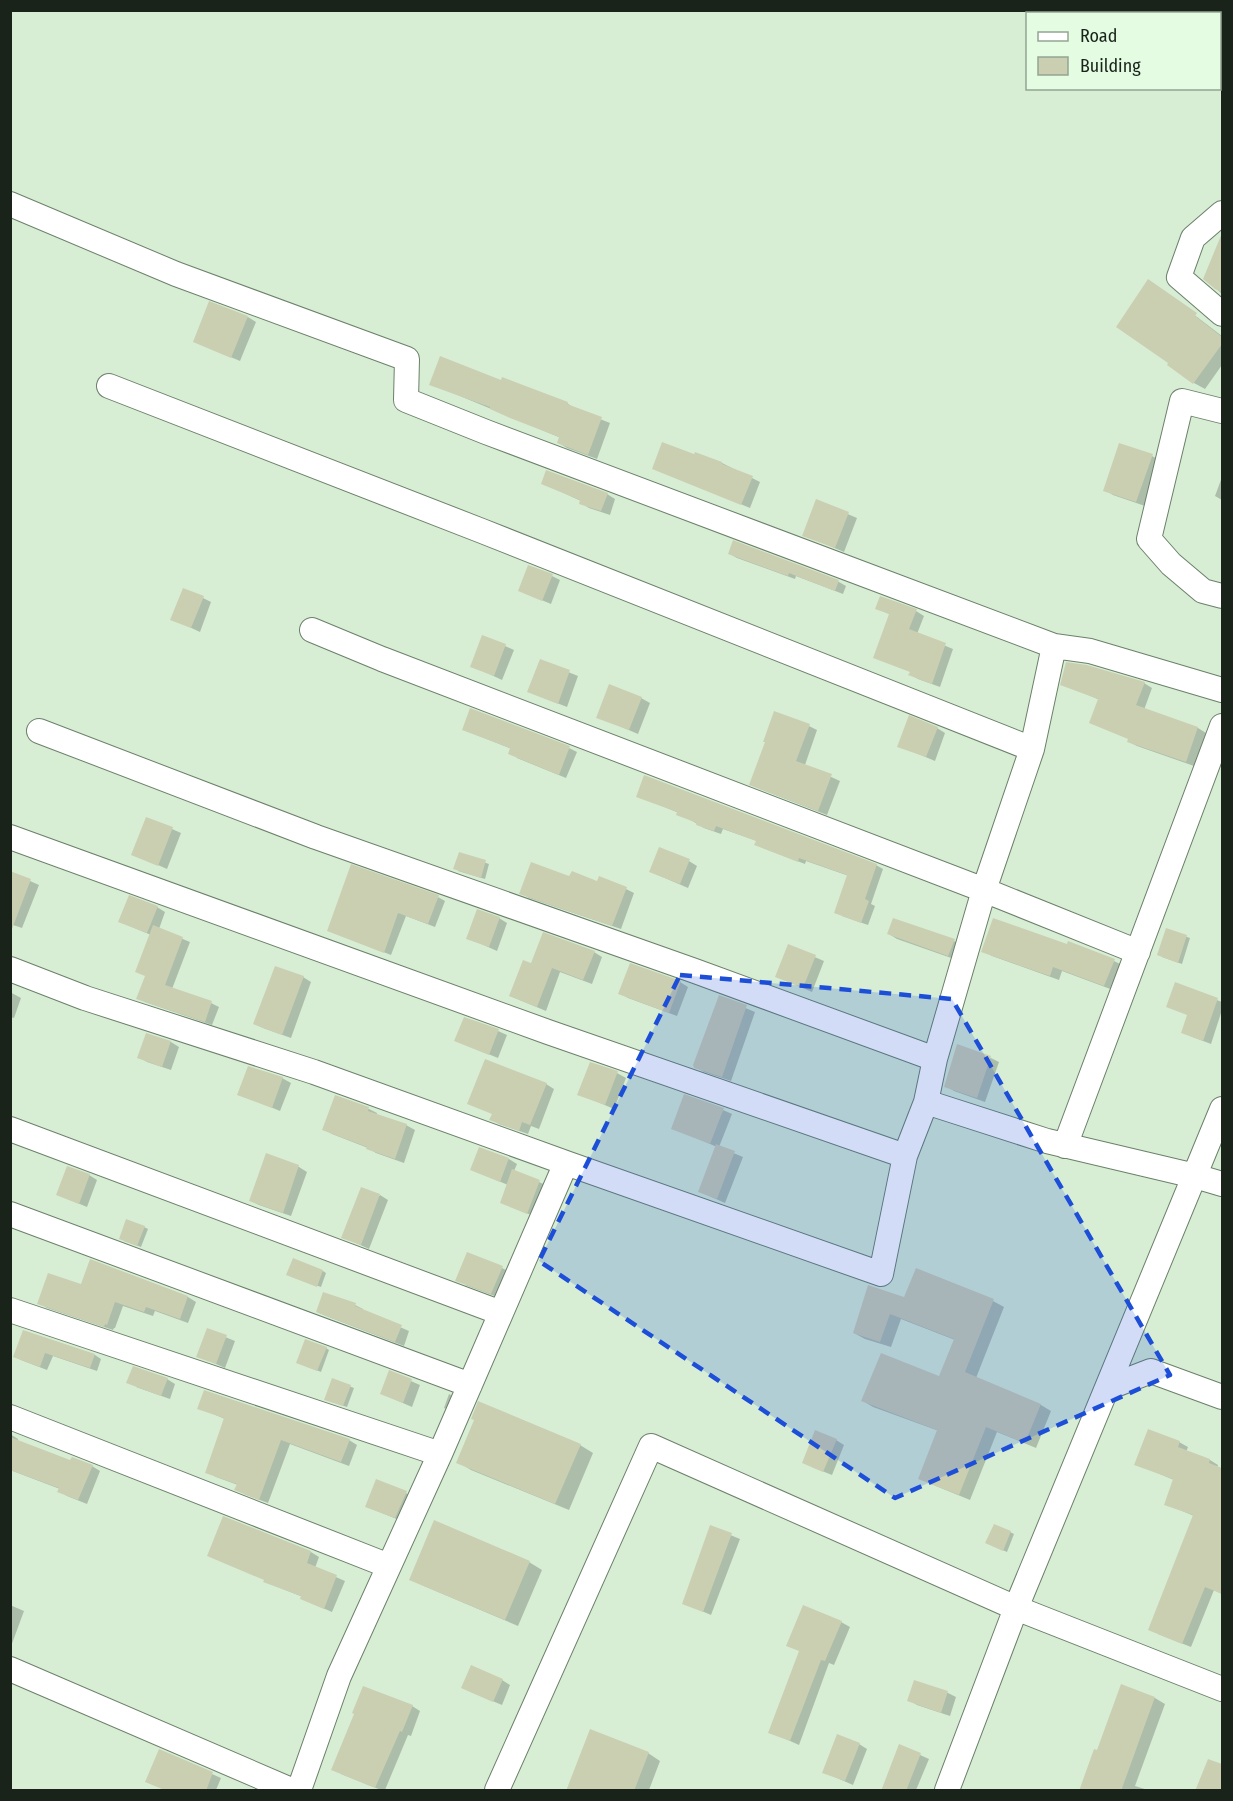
<svg xmlns="http://www.w3.org/2000/svg" width="1233" height="1801" font-family="'Fira Sans Condensed',sans-serif">
	<style>
		.shadow { fill: #0003 }
		.building { fill: #cbcfb1 }
		.lines { fill: none; stroke-linecap: round; stroke-linejoin: round }
		.minor-casing { stroke: #6b8069; stroke-width: 26 }
		.minor { stroke: #fff; stroke-width: 24 }
		.marked { fill: #1d4ed8; fill-opacity: 0.2; stroke: #1d4ed8; stroke-width: 4.5; stroke-dasharray: 12 8; stroke-linejoin: round }
	</style>
	<rect width="100%" height="100%" fill="#d7eed5"/>
	<path class="shadow" d="M1213 258 1222 262V294L1205 278Z
		M1159 288 1222 336V365L1205 389 1194 383Z
		M248 317 256 322 240 361 195 342Z
		M503 379 567 403 575 409 610 423 597 459 567 448 559 443 561 438 431 384 502 382Z
		M1120 445 1152 456 1161 461 1145 506 1113 495 1105 490Z
		M722 463 760 482 750 508 654 468Z
		M1222 477V500L1215 496Z
		M542 483 607 494 615 499 610 515 589 508 581 503V501Z
		M817 501 857 518 844 552 804 535Z
		M734 542 839 582 846 586 843 594 796 576 795 579 737 558 730 554Z
		M552 576 560 580 551 604 520 591Z
		M203 598 211 602 200 632 172 619Z
		M877 608 916 611 924 616 917 634 953 649 940 687 918 679 910 674 911 672 875 657 891 615Z
		M505 646 514 650 502 680 472 666Z
		M541 661 578 676 567 707 529 692Z
		M1144 683 1152 688 1144 710 1198 728 1206 733 1194 766 1137 746 1129 742 1130 739 1091 723 1100 700 1062 684Z
		M641 698 650 703 638 734 598 717Z
		M809 726 817 730 805 765 840 781 827 815 760 789Z
		M937 728 945 733 935 761 899 746Z
		M464 730 569 748 577 752 566 778 517 758 512 749Z
		M638 796 876 865 883 869 871 904 875 906 868 925 842 916 849 876 806 861 805 864 763 848 757 841 723 829 721 834 704 828 679 813Z
		M172 829 181 833 167 869 133 854Z
		M460 854 489 864 485 879 458 871Z
		M689 861 697 866 688 888 651 872Z
		M10 872 39 885 22 928 10 924Z
		M570 878 626 889 634 893 621 929 529 898 521 893Z
		M438 897 445 901 435 927 406 916 391 955 337 934Z
		M157 907 165 912 159 929 190 942 172 989 211 1003 219 1007 212 1025 145 1002 138 998 146 976 151 935 120 922Z
		M499 918 507 923 497 951 468 938Z
		M1167 930 1190 938 1182 964 1162 957Z
		M889 934 954 941 962 945 957 960 897 939Z
		M789 946 824 961 812 992 776 976Z
		M983 951 1114 961 1122 965 1113 990 1062 971 1059 980 992 956Z
		M594 952 602 957 592 984 560 972 546 1011 510 996 532 965Z
		M303 977 311 982 291 1038 263 1028 255 1024Z
		M680 982 688 987 677 1016 628 998 620 993Z
		M1176 984 1222 1002V1010L1211 1044 1190 1036 1189 1015Z
		M10 992 21 998 14 1018 10 1017Z
		M719 997 755 1012 731 1081 704 1072 695 1067Z
		M498 1031 507 1035 498 1058 456 1041Z
		M147 1035 171 1042 179 1047 171 1070 147 1062 139 1057Z
		M958 1046 991 1058 999 1062 985 1102 954 1091 946 1086Z
		M591 1064 617 1073 626 1078 614 1109 579 1094Z
		M282 1078 291 1083 280 1111 239 1094Z
		M546 1084 554 1089 539 1129 531 1126 528 1134 499 1124 491 1119 493 1114 469 1103Z
		M685 1096 723 1110 732 1114 719 1147 743 1157 725 1203 700 1192 717 1147 673 1128Z
		M336 1097 369 1109 377 1113 376 1116 406 1125 415 1130 404 1163 376 1153 368 1148 332 1134 324 1129Z
		M267 1155 299 1167 307 1172 291 1216 259 1205 251 1201Z
		M509 1159 517 1164 514 1171 548 1186 536 1217 502 1203 508 1185 472 1170Z
		M89 1175 97 1180 87 1207 58 1195Z
		M380 1195 388 1200 369 1249 343 1237Z
		M144 1227 148 1229 141 1247 124 1241Z
		M91 1261 188 1297 196 1302 188 1323 155 1311 153 1316 123 1306 115 1328H114L113 1330 47 1308 39 1303 81 1286Z
		M502 1268 510 1272 500 1298 465 1285Z
		M323 1271 326 1273 321 1287 292 1277Z
		M905 1299 993 1301 1004 1307 976 1378 1041 1405 1051 1411 1036 1448 997 1432 970 1500 931 1484 920 1478 939 1431 873 1407 863 1401 940 1378 955 1340 901 1319 891 1347 865 1339 854 1333Z
		M355 1305 363 1309V1311L409 1331 404 1346 326 1316 317 1312Z
		M208 1330 235 1341 225 1368 198 1356Z
		M24 1331 95 1355 101 1359 97 1371 53 1356 47 1370 21 1360 15 1357Z
		M326 1348 329 1350 321 1372 301 1364Z
		M390 1372 420 1385 412 1407 382 1394Z
		M167 1379 175 1384 170 1399 136 1387Z
		M333 1380 354 1388 347 1407 329 1401Z
		M449 1394 458 1399 453 1412 444 1408Z
		M199 1408 349 1440 357 1445 349 1466 290 1444 268 1503 244 1494 238 1485 216 1477 207 1472 225 1419Z
		M10 1434 18 1439V1441L71 1462 92 1466 100 1471 87 1504 67 1496 59 1491 60 1489 10 1470Z
		M836 1440 844 1445 832 1475 812 1467Z
		M1179 1442 1188 1447 1186 1452 1210 1460 1218 1465 1217 1468 1222 1470V1594L1214 1590 1191 1647 1158 1634 1194 1516 1166 1504 1174 1480 1136 1464Z
		M580 1445 593 1453 569 1510 471 1470 458 1462Z
		M377 1481 415 1497 404 1522 367 1507Z
		M711 1527 740 1539 711 1615 683 1603Z
		M1010 1532 1014 1534 1007 1552 991 1545Z
		M311 1552 319 1557 315 1568 345 1581 332 1612 311 1603 303 1597 265 1582Z
		M529 1562 542 1570 518 1626 424 1586 411 1579Z
		M10 1605 24 1611 10 1649Z
		M841 1622 850 1627 834 1665 829 1663 799 1745 770 1732Z
		M502 1680 510 1685 502 1705 471 1692Z
		M915 1682 948 1693 956 1697 950 1716 917 1705 909 1700Z
		M1122 1686 1155 1698 1165 1704 1135 1786 1148 1790H1080L1097 1752Z
		M412 1706 420 1711 411 1736 408 1735 385 1790H381L341 1774Z
		M859 1744 867 1749 853 1785 823 1772Z
		M900 1746 929 1759 916 1790H883Z
		M160 1751 221 1778 216 1790H167Z
		M648 1753 660 1761 649 1790H568Z"/>
	<path class="building" d="M1222 233V292L1215 289 1203 279Z
		M1148 279 1197 313 1195 316 1222 337V344L1193 384 1167 365 1168 363 1116 327Z
		M209 301 248 316 231 358 193 342Z
		M440 356 501 380 502 377 523 385 568 402 567 404 602 417 588 455 557 443 559 437 510 418 490 409V407L429 385Z
		M662 442 694 454 695 452 722 462V464L753 476 741 505 652 469Z
		M1119 443 1153 454 1136 502 1103 491Z
		M546 470 608 493 601 511 579 504 580 500 541 484Z
		M816 499 849 512 835 548 802 536Z
		M733 540 839 580 835 591 789 573 788 576 728 554Z
		M528 565 553 574 542 601 518 591Z
		M183 588 204 596 191 628 170 620Z
		M880 596 917 609 909 629 946 643 932 684 908 675 910 672 873 658 889 614 875 609Z
		M482 635 506 644 494 676 470 667Z
		M540 659 570 670 558 704 527 692Z
		M1066 662 1087 665 1145 682 1136 705 1198 727 1186 762 1127 742 1128 739 1089 723 1098 699 1060 685Z
		M609 684 642 697 629 730 596 718Z
		M470 708 570 746 559 775 508 754 510 748 462 730Z
		M774 711 810 724 796 761 832 774 818 811 749 785 765 742H763Z
		M909 715 938 727 926 757 897 747Z
		M644 775 877 864 865 899 869 901 861 923 834 913 847 875 799 858 798 862 775 853 754 845 756 841 716 826 714 831 696 825 697 823 676 815 677 812 636 797Z
		M146 817 173 827 158 866 131 855Z
		M659 847 690 859 680 884 649 872Z
		M459 852 486 860 481 878 453 869Z
		M531 862 569 876 572 871 597 881 599 876 627 887 612 926 519 894Z
		M351 864 439 895 428 924 398 913 384 953 327 931Z
		M10 871 31 879 12 929 10 928Z
		M129 895 158 906 147 933 118 922Z
		M477 909 500 917 489 947 466 939Z
		M893 918 955 939 948 956 887 934Z
		M993 918 1067 944 1068 941 1115 959 1104 986 1053 967 1050 976 981 952Z
		M153 925 183 937 165 985 212 1001 205 1022 136 999 145 976 135 972Z
		M1166 928 1187 935 1178 963 1157 955Z
		M543 932 595 951 583 980 552 968 537 1007 509 996 523 960 531 963Z
		M788 944 816 955 803 988 775 977Z
		M630 963 681 981 669 1013 618 994Z
		M275 966 304 976 282 1035 253 1024Z
		M1175 982 1218 998 1203 1041 1181 1033 1187 1015 1166 1007Z
		M719 995 747 1005 722 1077 694 1068 693 1065Z
		M464 1017 499 1029 489 1055 454 1041Z
		M146 1033 171 1041 162 1067 137 1058Z
		M957 1044 991 1056 977 1098 944 1087Z
		M485 1059 547 1083 530 1125 522 1122 519 1131 489 1120 492 1114 467 1104Z
		M590 1062 618 1071 605 1105 577 1095Z
		M248 1066 283 1077 272 1108 237 1095Z
		M684 1094 724 1108 710 1144 671 1129Z
		M335 1095 369 1107 368 1111 407 1124 395 1159 366 1149 367 1147 322 1130Z
		M716 1144 735 1151 717 1199 698 1192Z
		M479 1147 509 1158 500 1182 470 1170Z
		M266 1153 299 1165 283 1213 249 1201Z
		M67 1166 90 1174 79 1204 56 1195Z
		M512 1169 540 1180 527 1214 500 1203Z
		M361 1187 380 1194 361 1245 341 1238Z
		M126 1219 145 1226 137 1246 119 1239Z
		M467 1252 503 1266 491 1294 455 1281Z
		M293 1258 323 1270 317 1287 286 1275Z
		M90 1259 188 1296 180 1319 146 1307 144 1312 115 1302 107 1325 105 1324 104 1327 37 1304 48 1273 81 1284Z
		M916 1268 994 1299 965 1372 1041 1404 1025 1443 986 1427 959 1495 918 1479 937 1430 861 1401 881 1353 939 1376 954 1339 890 1314 880 1342 853 1333 868 1285 904 1297Z
		M323 1292 356 1303 355 1306 402 1325 395 1342 316 1312Z
		M207 1328 227 1335 216 1364 196 1357Z
		M23 1330 95 1354 90 1368 45 1353 40 1367 13 1357Z
		M305 1339 327 1347 317 1371 296 1363Z
		M133 1366 168 1378 161 1396 126 1383Z
		M389 1370 412 1379 403 1403 380 1394Z
		M332 1378 351 1385 343 1406 324 1400Z
		M204 1390 350 1439 341 1462 281 1440 259 1500 234 1490 237 1484 205 1473 224 1418 197 1409Z
		M478 1401 581 1444 555 1504 456 1463 474 1420 471 1419Z
		M1148 1429 1180 1441 1178 1447 1210 1459 1209 1463 1222 1468V1594L1205 1587 1182 1644 1148 1630 1193 1515 1164 1505 1173 1479 1134 1465Z
		M815 1430 837 1439 823 1472 802 1463Z
		M10 1437 70 1460 72 1457 93 1465 78 1500 57 1492 59 1488 10 1470Z
		M376 1479 407 1491 395 1518 365 1507Z
		M223 1516 311 1551 307 1563 337 1575 324 1609 300 1599 301 1596 263 1582 264 1580 207 1556Z
		M434 1520 530 1561 505 1620 409 1580Z
		M994 1524 1011 1531 1003 1551 985 1543Z
		M710 1525 732 1533 703 1612 682 1604Z
		M803 1605 842 1621 825 1661 821 1660 790 1741 768 1733 799 1651 786 1646Z
		M471 1665 503 1679 493 1702 461 1688Z
		M914 1680 948 1691 941 1713 907 1701Z
		M1121 1684 1155 1697 1121 1791H1079L1094 1749 1097 1750Z
		M363 1686 413 1705 402 1732 400 1731 375 1788 331 1770 354 1714 352 1713Z
		M590 1729 649 1752 634 1791H566Z
		M837 1734 860 1743 845 1781 822 1773Z
		M899 1744 921 1753 906 1791H881Z
		M159 1749 213 1772 206 1791H167L145 1782Z
		M1208 1759 1222 1764V1791H1195Z"/>
	<g class="lines">
		<g class="minor-casing">
			<path id="minor" d="M10 204 176 274 407 359 406 400 486 432 1054 646 1032 749 984 890 935 1059 926 1102 905 1156 881 1274 566 1163 440 1454 339 1676 299 1790
				M1222 213 1193 238 1179 277 1222 314
				M109 386 482 531 1032 749
				M1222 411 1182 401 1149 539 1171 564 1203 591 1222 596
				M312 630 382 659 984 890 1138 952
				M1054 646 1090 651 1222 690
				M39 731 316 837 695 971 935 1059
				M10 837 548 1032 905 1156
				M10 969 85 998 314 1072 566 1163
				M926 1102 1047 1141 1195 1176 1222 1184
				M10 1129 501 1313
				M1065 1146 1222 726
				M10 1214 470 1385
				M10 1310 440 1454
				M1107 1388 1151 1371 1222 1397
				M10 1417 389 1566
				M10 1669 291 1790
				M497 1790 651 1446 1016 1608 1222 1109
				M947 1790 1016 1608 1222 1689"/>
		</g>
		<use href="#minor" class="minor"/>
	</g>
	<path class="marked" d="M680 975 952 999 1170 1375 895 1498 539 1261Z"/>
	<rect width="1233" height="1801" fill="none" stroke="#1a231a" stroke-width="24"/>
	<rect x="1026" y="12" width="195" height="78" fill="#e4fce2" stroke="#93a592" stroke-width="1.5"/>
	<rect x="1038" y="32" width="30" height="9" fill="#ffffff" stroke="#93a592" stroke-width="1.5"/>
	<text x="1080" y="42" font-size="18" fill="#1a231a">Road</text>
	<rect x="1038" y="57" width="30" height="18" fill="#cbcfb1" stroke="#93a592" stroke-width="1.5"/>
	<text x="1080" y="72" font-size="18" fill="#1a231a">Building</text>
</svg>
